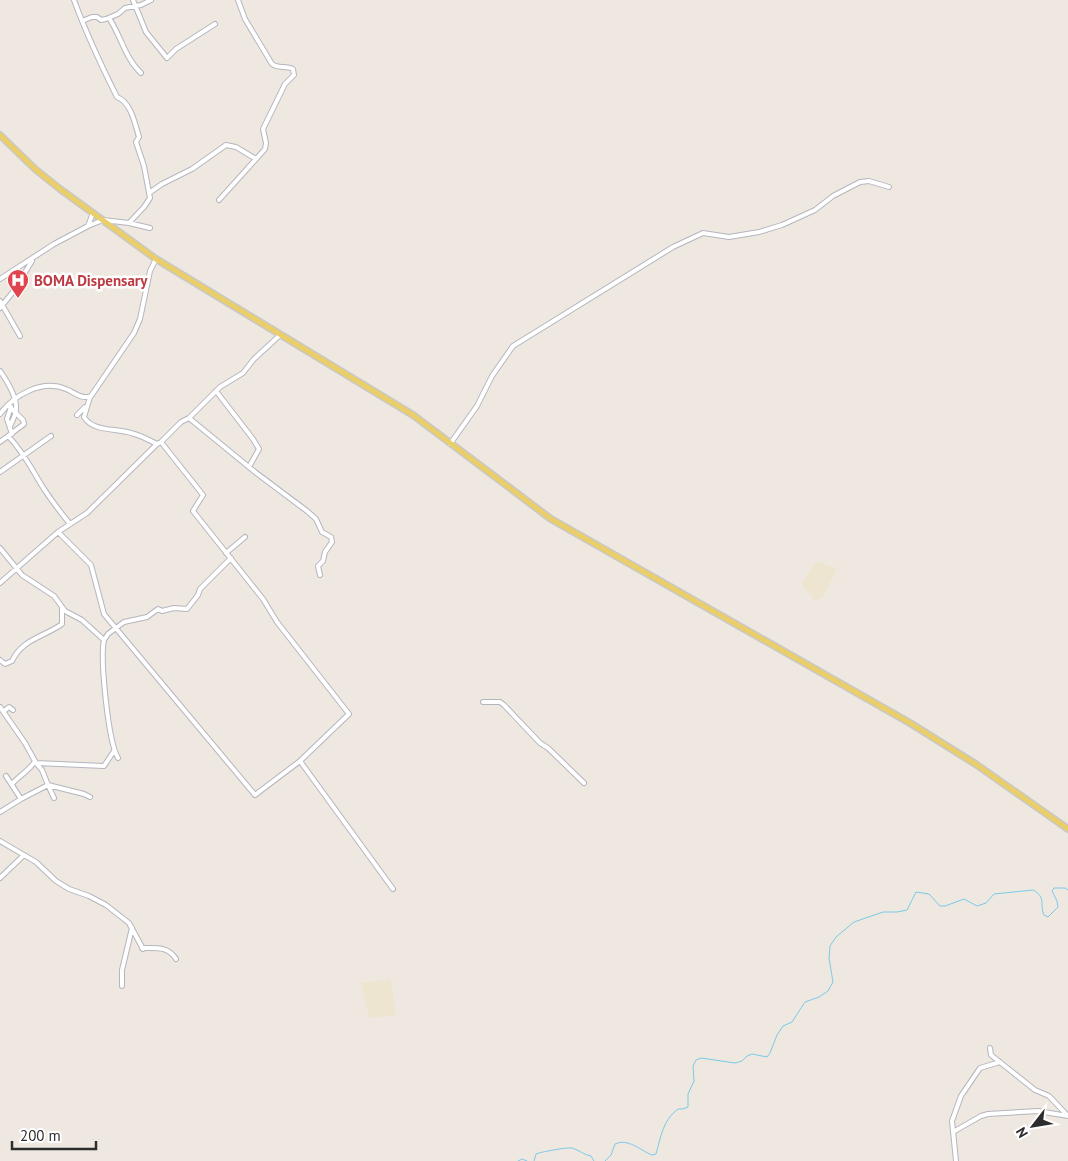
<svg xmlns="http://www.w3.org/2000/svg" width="1068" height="1161" font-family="'PT Sans',sans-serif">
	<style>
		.education { fill: #eee5d1 }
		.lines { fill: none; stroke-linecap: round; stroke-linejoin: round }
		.stream { stroke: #7acae9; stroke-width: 1 }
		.minor-casing { stroke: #b4b6bf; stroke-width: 6 }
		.major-casing { stroke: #c8c8c8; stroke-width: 8 }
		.minor { stroke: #fff; stroke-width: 4 }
		.major { stroke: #eace6a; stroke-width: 5 }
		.labels { text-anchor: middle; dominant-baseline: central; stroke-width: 5; stroke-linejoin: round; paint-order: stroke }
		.health-label { font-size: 15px; font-weight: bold; fill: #be3a42; stroke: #fff; text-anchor: start }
	</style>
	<rect width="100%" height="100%" fill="#eee8e1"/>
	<path class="education" d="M817 561 837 569 822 599 814 600 801 583Z
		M391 979 396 1015 369 1018 361 983Z"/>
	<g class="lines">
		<path class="stream" d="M518 1161 522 1159 527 1161
			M534 1161 536 1154C540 1152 568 1147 572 1148 579 1150 584 1155 591 1156L594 1161
			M605 1161 611 1155 615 1144C628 1138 640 1150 652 1155L656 1154C661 1136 663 1120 678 1109H683L688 1107V1094L694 1081 693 1066 696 1060 701 1058 735 1063 742 1061 747 1056 752 1054 767 1057 770 1053 777 1035 783 1026 792 1022 805 1002 819 997 828 991 833 982 829 958 830 946 836 937 854 922 883 912H897L907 910 916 892 929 894 940 906H945L964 899 977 906 986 903 994 894 1033 890C1047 898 1039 904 1044 915L1048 917 1058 907 1057 901 1052 891 1054 888H1065L1068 890"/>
		<g class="minor-casing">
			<path id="minor" d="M133 0 146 32 167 58 176 49 215 24
				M109 18C121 36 125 58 141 73
				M82 21 92 17H97L101 20 106 19 118 14 125 8 141 5 151 0
				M149 193 162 184 192 169 226 145 236 147 256 159
				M219 200 265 149 266 143 263 129 285 84 294 75 293 69C286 65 278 69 272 64L245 19 238 0
				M129 223 150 228
				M88 226 93 213
				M0 279 54 244 88 226 103 220 129 223 144 207 150 198 144 166 136 142 139 137C135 124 131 102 117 97 101 65 86 33 74 0
				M0 301 20 336
				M0 308 13 292 32 261
				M0 371C7 381 20 401 15 414 14 418 12 422 10 426
				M216 391 253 439 259 449 249 467
				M90 397 84 417C93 432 116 428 131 433 140 435 149 440 157 444
				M11 407 7 419 12 434
				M0 414C14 395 42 379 66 389 74 392 81 400 91 396L134 333 140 319 150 271 156 259
				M77 415 85 407
				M189 418 255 472 307 511 316 519 322 532 331 537 332 542 325 552 323 561 318 566 320 575
				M9 437C25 454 32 470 44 489 52 501 61 513 70 524
				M0 442 24 424 23 420 8 405
				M161 442 203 495 193 511 263 599 277 622 349 714 300 761
				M450 444 477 406 492 376 513 346 673 247 703 233 729 237 759 232 782 225 815 210 833 196 860 182 869 181 889 187
				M0 472 51 436
				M58 532 91 565 104 614 255 795 300 761 393 889
				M0 548 22 575 54 596 65 611 82 620 104 640C100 659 108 741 118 758
				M226 553 245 537
				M0 583 58 532 87 513 157 444 161 442 181 422 189 418 220 387 243 373 254 359 280 335
				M104 640 108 634 124 622 147 617 158 609 162 611 174 608 187 609 198 595 200 589 231 558
				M0 660 5 664 12 661C22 639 44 637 62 624V607
				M483 702H500L504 705 540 743 548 748 584 783
				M0 707 25 743 36 763 104 766 114 751
				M4 711 9 707 13 710
				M6 776 21 799 48 785 42 770 36 763
				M12 784C19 776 30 770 35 761
				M54 798 48 785 84 794 90 797
				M0 812 21 799
				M0 841 36 862 56 881 69 889 89 896 106 905 129 923 143 949
				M0 878 24 855
				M142 948C156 948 168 946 176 959
				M122 986V970L132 928
				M990 1048 991 1055 1035 1090 1049 1096 1067 1115
				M953 1132 981 1116 988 1114 1038 1111 1068 1116
				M956 1161 952 1121 961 1096 980 1068 1000 1062"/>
		</g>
		<g class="major-casing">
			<path id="major" d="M0 135 35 169 60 189 156 259 413 415 551 519 910 723 977 765 1068 829"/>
		</g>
		<use href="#minor" class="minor"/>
		<use href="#major" class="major"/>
	</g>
	<defs>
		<g id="hospital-pin" transform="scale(1.125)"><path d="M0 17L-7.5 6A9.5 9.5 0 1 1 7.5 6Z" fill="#e0444e" stroke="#fff"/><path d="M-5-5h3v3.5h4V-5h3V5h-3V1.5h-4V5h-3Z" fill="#fff"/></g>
	</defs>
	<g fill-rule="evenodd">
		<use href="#hospital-pin" x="18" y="280"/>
	</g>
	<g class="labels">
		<g class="health-label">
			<text x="34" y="280">BOMA Dispensary</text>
		</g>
	</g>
	<g transform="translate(1033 1126) rotate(239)" stroke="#ffffff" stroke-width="4" paint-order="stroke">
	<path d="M0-4L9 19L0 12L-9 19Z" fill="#2d2d2d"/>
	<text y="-8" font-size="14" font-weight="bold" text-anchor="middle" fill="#2d2d2d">N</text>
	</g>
	<path d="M12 1141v8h84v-8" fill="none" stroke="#2d2d2d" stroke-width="2.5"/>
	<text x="20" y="1141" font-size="15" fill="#2d2d2d" stroke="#ffffff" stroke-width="4" paint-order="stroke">200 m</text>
</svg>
